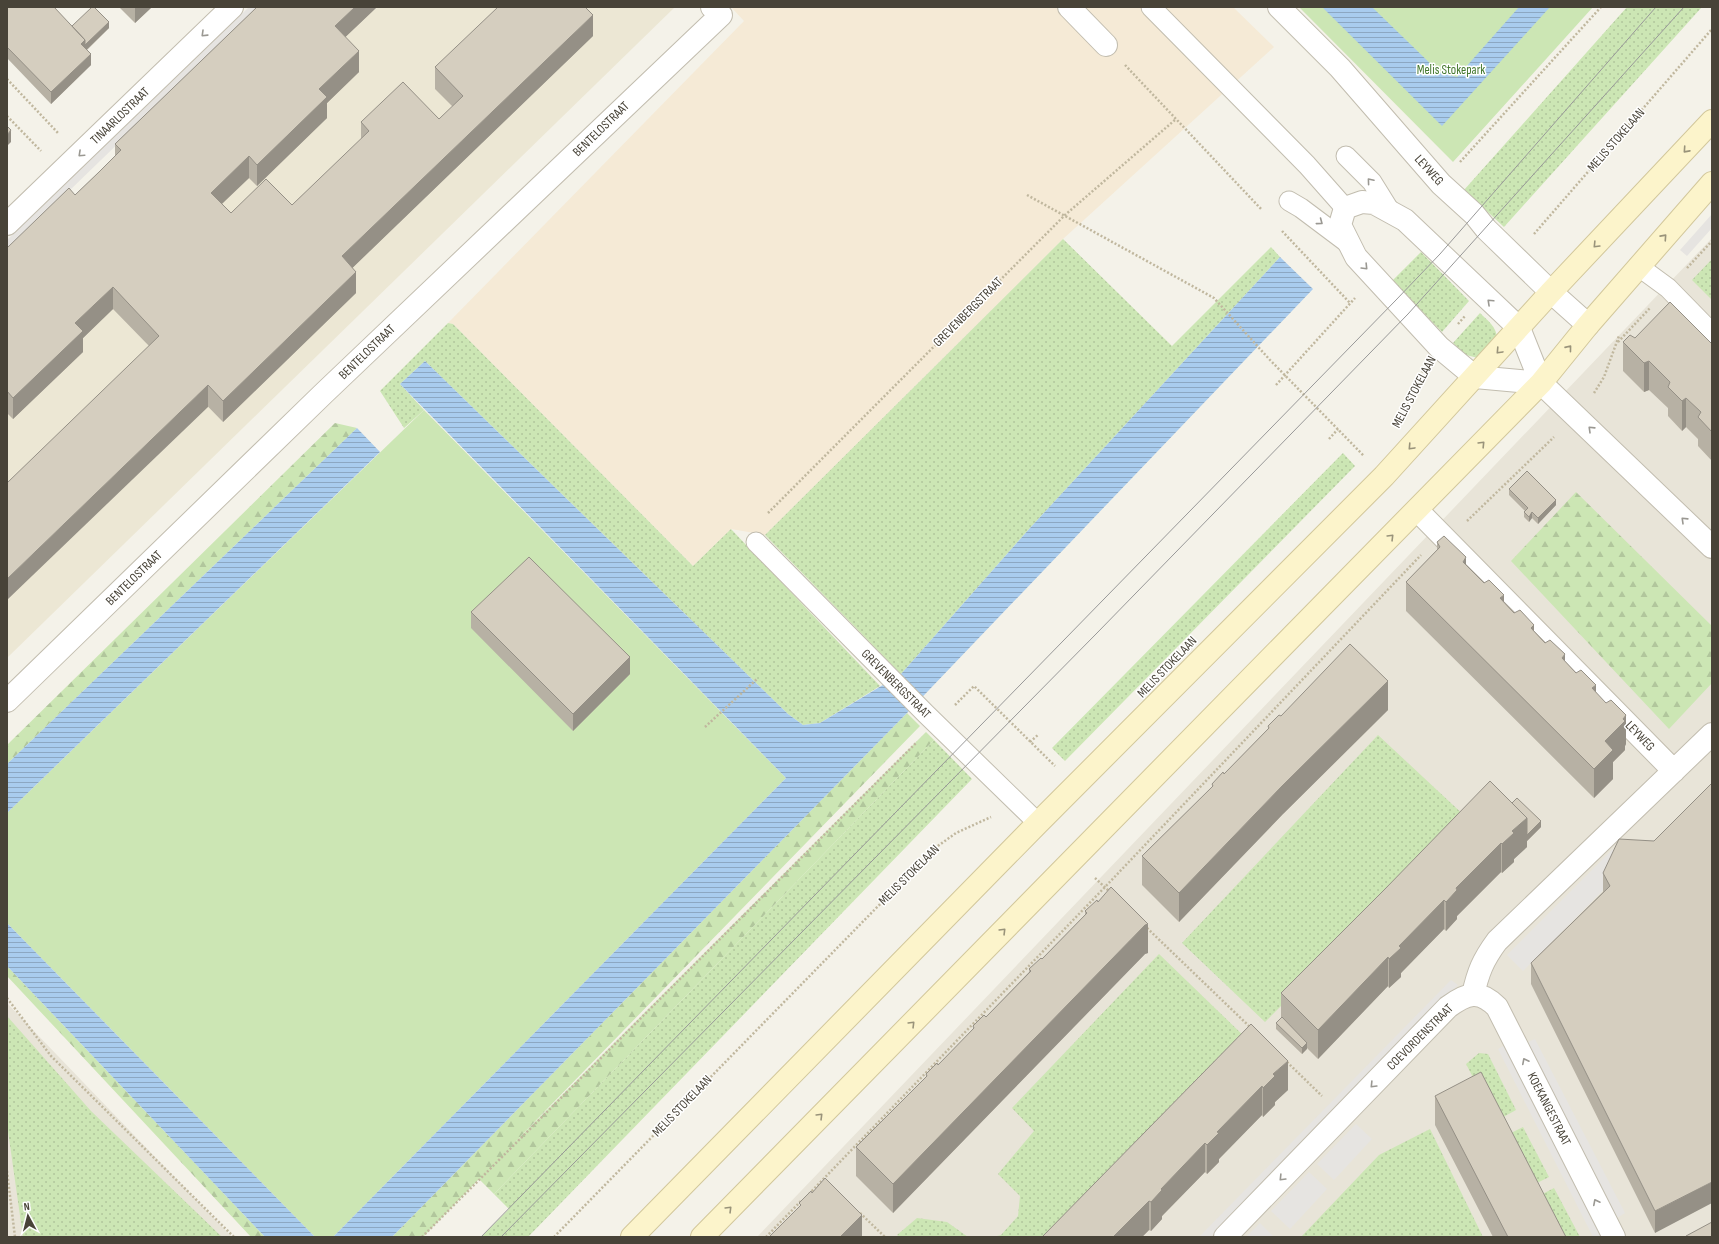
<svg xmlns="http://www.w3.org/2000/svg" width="1719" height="1244" font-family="'Sofia Sans Condensed',sans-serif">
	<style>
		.residential { fill: #e8e4d8 }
		.commercial { fill: #f5ead6 }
		.education { fill: #ece7d4 }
		.grass { fill: url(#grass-dots) }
		.forest { fill: url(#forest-firs) }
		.park { fill: #cce6b4 }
		.parking { fill: #e6e4e1 }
		.water { fill: url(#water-rules) }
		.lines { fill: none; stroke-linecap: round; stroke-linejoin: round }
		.lane-casing { stroke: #c2bdaf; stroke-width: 21 }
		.street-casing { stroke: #c2bdaf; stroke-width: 24 }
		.secondary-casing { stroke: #d2c79b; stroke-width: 24 }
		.path { stroke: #c0b79e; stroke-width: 2.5; stroke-dasharray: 2 2; stroke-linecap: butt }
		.lane { stroke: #fff; stroke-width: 19 }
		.street { stroke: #fff; stroke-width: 22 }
		.secondary { stroke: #fcf4cb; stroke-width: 22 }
		.tram { stroke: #989898; stroke-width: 1 }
		.wall { fill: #b7b1a4 }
		.shaded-wall { fill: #959086 }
		.building { fill: #d5cebf; stroke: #959086 }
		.oneway { stroke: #9a9892 }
		.oneway2 { stroke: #99937a }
		.labels { text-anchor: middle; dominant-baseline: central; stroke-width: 3; stroke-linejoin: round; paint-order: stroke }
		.park-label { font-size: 13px; fill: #44782d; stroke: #fff }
		.street-label { font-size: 13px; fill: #484338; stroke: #fff }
	</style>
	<defs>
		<pattern id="grass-dots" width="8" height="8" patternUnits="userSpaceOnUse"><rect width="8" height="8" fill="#cce6b4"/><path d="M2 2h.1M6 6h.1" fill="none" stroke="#b1c69c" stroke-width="1.8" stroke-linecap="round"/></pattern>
		<pattern id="forest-firs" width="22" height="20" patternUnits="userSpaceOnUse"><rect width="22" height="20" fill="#cce6b4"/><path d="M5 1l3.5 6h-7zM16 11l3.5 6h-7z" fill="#b1c69c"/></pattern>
		<pattern id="water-rules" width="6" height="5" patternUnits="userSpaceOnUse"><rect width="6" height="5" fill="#a9ccee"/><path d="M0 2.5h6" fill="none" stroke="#8ca7c2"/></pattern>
	</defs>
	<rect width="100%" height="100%" fill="#f4f2e9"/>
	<path class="residential" d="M1712 238V1237H757Z
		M7 1003 232 1237H7Z"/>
	<path class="commercial" d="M731 7H1233L1274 47 1063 239 765 535 731 529 693 566 453 324 448 323 744 21Z"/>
	<path class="education" d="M277 7H675L7 658V264Z"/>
	<path class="grass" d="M1627 7H1702L1504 227 1464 190Z
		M1063 239 1172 346 1271 247 1280 257 1030 528 901 674 765 535Z
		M1421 252 1469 301 1442 332 1392 281Z
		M1712 259V300L1692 280Z
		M1480 313C1488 321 1497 327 1497 339L1478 358 1466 355 1453 343Z
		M448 323 453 324 693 566 731 529 880 686 820 723 803 725 788 714 425 361 400 384 424 410 404 428 380 391Z
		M1343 453 1355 466 1065 761 1052 748Z
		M1378 735 1468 819 1265 1022 1182 943Z
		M934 740 972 779 528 1237H481L509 1209 494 1194Z
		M1159 954 1248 1040 1060 1237H993L1001 1235 1018 1216 1020 1196 998 1174 1034 1131 1012 1108Z
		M7 1016 91 1111 222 1237H23L7 1124Z
		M1479 1053 1488 1054 1516 1110 1496 1121 1466 1064Z
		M1523 1127 1549 1177 1529 1187 1503 1137Z
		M1430 1129 1483 1237H1301L1379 1155Z
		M1554 1188 1580 1237H1555L1535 1198Z
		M917 1218 947 1222 968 1237H899L897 1235Z"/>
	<path class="forest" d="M335 423 357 428 7 764V745Z
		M1576 492 1712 626V683L1669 729 1511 561Z
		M907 713 920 726 511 1146 926 732 934 740 494 1194 479 1179 423 1237H392Z
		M7 966 265 1237H251L7 976Z"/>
	<path class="park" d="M1299 7H1593L1453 162Z
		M424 410 786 778 333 1237H315L7 923V813Z"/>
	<path class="parking" d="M249 7H259L7 251V240Z
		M1712 214V228L1687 256 1680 250Z
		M1613 849 1629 864 1523 971 1507 955Z
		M1451 980 1458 985 1211 1237H1199Z
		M1535 1039 1625 1213 1617 1218 1526 1043Z
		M1506 1044 1604 1237H1593L1498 1049Z
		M1356 1124 1372 1139 1334 1180 1317 1164Z
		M1309 1172 1327 1189 1290 1229 1271 1211Z
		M1260 1223 1274 1237H1246Z"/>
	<path class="water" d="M1322 7H1372L1439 72 1457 77 1519 7H1550L1442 126Z
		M1280 257 1313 289 907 713 392 1237H333L786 778 400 384 425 361 788 714 803 725 820 723 901 674 1030 528Z
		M357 428 380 452 7 813V764Z
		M7 923 315 1237H265L7 966Z"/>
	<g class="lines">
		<g class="lane-casing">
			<path id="lane" d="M1151 7 1307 165 1345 208
				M1346 156 1372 182 1390 211
				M1289 201 1301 208 1349 244
				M1638 266 1668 288 1712 333
				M756 542 926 714 1038 823"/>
		</g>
		<g class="street-casing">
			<path id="street" d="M1069 7 1106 45
				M1279 7 1340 68 1441 184 1474 214 1486 229 1551 292 1588 325
				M7 224 232 7
				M1541 383 1475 377 1439 347 1356 257 1340 225 1345 208 1362 202 1374 203 1405 220 1519 328 1541 383 1712 547
				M1417 510 1674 771
				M7 701 323 394 721 15 712 7
				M1473 995C1478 972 1483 960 1497 941L1712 734
				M1225 1237 1448 1007C1467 993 1479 989 1497 1007L1614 1237"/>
		</g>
		<g class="secondary-casing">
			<path id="secondary" d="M632 1237 1038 823 1384 476 1551 292 1712 121
				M702 1237 1541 383 1588 325 1712 183"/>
		</g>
		<path class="path" d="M1125 65 1262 210
			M7 79 59 134
			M7 116 41 151
			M1460 162 1601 7
			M1027 195 1214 298 1270 360 1364 456
			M1282 231 1350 303
			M1534 234 1712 29
			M1687 268 1712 241
			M1458 324 1465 316
			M1618 342 1650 308
			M1276 385 1355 298
			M1594 393 1604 377 1619 336
			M1407 405 1423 371
			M1329 439 1338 429
			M768 513 1065 215 1176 119
			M1467 521 1554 437
			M955 705 974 686 1055 766
			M705 727 757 679
			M1030 742 1039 734
			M1095 878 1110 892
			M1147 928 1251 1028
			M7 998 51 1056 234 1237
			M1287 1062 1322 1096
			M7 1171 15 1237
			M809 1194 1105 887 1421 555
			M860 1213 885 1237
			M422 1237 917 742
			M554 1237 935 848 956 833 991 817
			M766 1237 801 1201"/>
		<use href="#lane" class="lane"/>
		<use href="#street" class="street"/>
		<use href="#secondary" class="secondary"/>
		<path class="tram" d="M481 1237 1396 300 1440 254 1656 7
			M501 1237 1097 633 1408 314 1684 7"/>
	</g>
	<path class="wall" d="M7 7 72 26 109 28 87 50 91 65 51 104 7 58Z
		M119 7H152L135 23Z
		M257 7H377L345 37 359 72 327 103V118L257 186 249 178 222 204 231 213 292 205 361 140V122L439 119 453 107 435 89V67L593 36 352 268 356 293 223 422 113 309 83 338V352L13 419 7 413V248L75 195 99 172 115 157V144Z
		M1635 338 1712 344V461L1698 446V439L1686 427 1682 431 1668 416V408L1649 390 1644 392 1623 371V342Z
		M1509 489 1556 505 1538 524 1532 518 1529 522 1524 517V512L1525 511 1509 495Z
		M1437 542 1466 564 1596 692 1626 744 1625 746V750L1613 762V779L1594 798 1406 611V582L1437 550Z
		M471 612 630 674 573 731 471 628Z
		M1388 710 1282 815 1179 922 1142 885V856L1212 787V784L1224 774 1268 729V726L1281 716Z
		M1712 783 1655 1233 1531 984V963L1603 892V873L1654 841Z
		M1512 803 1541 827 1527 841V847L1514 859V862L1502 873 1501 872 1457 916V919L1447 930 1446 931 1444 929 1401 973V977L1389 988 1388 986 1318 1059 1307 1048 1302 1054 1276 1029V1023L1281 1018V993Z
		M1085 911 1148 953 1145 954 893 1213 856 1176V1147L926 1078V1074L938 1065 973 1030V1026L986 1017 1029 972V969L1042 959 1085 915Z
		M1251 1024 1288 1090 1275 1102V1105L1263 1117 1262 1115 1219 1159V1162L1207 1174 1205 1172 1162 1216V1219L1151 1231 1149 1230 1142 1237H1042Z
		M1435 1096 1566 1237H1493L1435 1125Z"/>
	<path class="shaded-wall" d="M135 7H152L135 23Z
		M355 7H377L335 47V26Z
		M593 15V36L342 278V256Z
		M109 22V28L81 55V44L85 40Z
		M359 51V72L327 103V118L257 186V165L319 89Z
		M91 54V65L51 104V92Z
		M11 130V142L7 146V135Z
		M249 156V178L211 214V193Z
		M356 272V293L223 422V401Z
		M113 287V309L83 338V352L13 419V398L75 323Z
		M1649 361V390L1644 392V363Z
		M208 385V407L7 600V579Z
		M1686 398V427L1682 431V401Z
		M1556 500V505L1538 524V518Z
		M1532 512V518L1529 522V517Z
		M1466 557V586L1463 562Z
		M1504 595V624L1500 598Z
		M1534 625V654L1531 628Z
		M1565 654V684L1562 658Z
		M630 657V674L573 731V714Z
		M1388 681V710L1282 815 1179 922V893L1282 786Z
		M1596 685V714L1592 688Z
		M1626 715V744L1625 746V750L1613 762V779L1594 798V769L1605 741Z
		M1527 818 1541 821V827L1527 841V847L1514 859V862L1502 873V844L1512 831Z
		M1501 843V872L1457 916V919L1446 931V902L1456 888Z
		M1444 900V929L1401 973V977L1389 988V959L1399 946Z
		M1148 924V953L1145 954 893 1213V1184L1145 925Z
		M1388 957V986L1318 1059V1030Z
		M1307 1043V1049L1302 1054V1048Z
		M1288 1061V1090L1275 1102V1105L1263 1117V1088L1273 1074Z
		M1262 1086V1115L1219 1159V1162L1207 1174V1145L1217 1132Z
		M1205 1143V1172L1162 1216V1219L1151 1231V1202L1161 1189Z
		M1712 1182V1203L1655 1233V1211Z
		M1149 1201V1230L1142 1237H1113Z
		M862 1215V1237H840Z"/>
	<path class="building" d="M7 7H54L85 40 81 44 91 54 51 92 7 47Z
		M92 7H94L109 22 85 45V40L72 26Z
		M257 7H355L335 26 359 51 319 89 327 97 257 165 249 156 211 193 231 213 266 179 292 205 369 131 361 122 403 82 439 119 463 96 435 67 498 7H585L593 15 342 256 356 272 223 401 208 385 7 579V483L159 336 113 287 75 323 83 331 13 398 7 391V248L69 188 75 195 99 172 121 150 115 144Z
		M7 126 11 130 7 135Z
		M1670 302 1712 344V432L1698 417 1701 412 1686 398 1682 401 1668 387 1670 382 1649 361 1644 363 1623 342 1630 335 1635 338Z
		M1527 471 1556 500 1538 518 1532 512 1529 517 1524 512 1528 508 1509 489Z
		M1444 536 1466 557 1463 562 1484 583 1489 580 1504 595 1500 598 1514 613 1520 610 1534 625 1531 628 1545 643 1550 640 1565 654 1562 658 1576 673 1581 670 1596 685 1592 688 1606 703 1611 700 1626 715 1623 719 1625 721 1605 741 1613 750 1594 769 1406 582 1440 547 1437 542Z
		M529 557 630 657 573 714 471 612Z
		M1350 644 1388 681 1282 786 1179 893 1142 856 1213 786 1212 784 1223 772 1224 774 1269 728 1268 726 1279 715 1281 716Z
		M1490 781 1527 818 1512 831 1514 833 1502 844 1501 843 1456 888 1457 890 1447 901 1446 902 1444 900 1399 946 1401 948 1389 959 1388 957 1318 1030 1281 993 1385 889Z
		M1712 783V1182L1655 1211 1531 963 1610 886 1603 873 1619 839 1654 841Z
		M1517 798 1541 821 1527 835V818L1512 803Z
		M1111 887 1148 924 1145 925 893 1184 856 1147 927 1076 926 1074 937 1063 938 1065 974 1028 973 1026 984 1015 986 1017 1031 971 1029 969 1041 958 1042 959 1087 913 1085 911 1097 900 1098 902Z
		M1282 1017 1307 1043 1302 1048 1276 1023Z
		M1251 1024 1288 1061 1273 1074 1275 1076 1263 1088 1262 1086 1217 1132 1219 1133 1207 1145 1205 1143 1161 1189 1162 1190 1151 1202 1149 1201 1113 1237H1042Z
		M1481 1072 1566 1237H1508L1435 1096Z
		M825 1178 862 1215 840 1237H769L801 1205 799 1203 811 1191 812 1193Z
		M1712 1222V1237H1686V1236Z"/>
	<defs><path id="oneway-chevron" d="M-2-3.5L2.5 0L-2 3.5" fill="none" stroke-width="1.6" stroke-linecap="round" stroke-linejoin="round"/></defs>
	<g class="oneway">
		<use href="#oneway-chevron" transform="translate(204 34) rotate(136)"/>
		<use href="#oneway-chevron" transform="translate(81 154) rotate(137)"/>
		<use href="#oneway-chevron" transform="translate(1370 181) rotate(-130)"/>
		<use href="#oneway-chevron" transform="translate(1320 222) rotate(37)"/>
		<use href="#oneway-chevron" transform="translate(1365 267) rotate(46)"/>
		<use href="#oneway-chevron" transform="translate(1490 302) rotate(-137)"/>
		<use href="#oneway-chevron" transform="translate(1591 429) rotate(-136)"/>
		<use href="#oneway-chevron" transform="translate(1684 520) rotate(-136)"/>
		<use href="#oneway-chevron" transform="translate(1525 1061) rotate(-117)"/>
		<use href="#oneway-chevron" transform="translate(1373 1085) rotate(134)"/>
		<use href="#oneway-chevron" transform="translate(1282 1178) rotate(134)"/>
		<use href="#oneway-chevron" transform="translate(1596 1202) rotate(-117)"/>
	</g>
	<g class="oneway2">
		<use href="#oneway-chevron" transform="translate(1686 150) rotate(132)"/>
		<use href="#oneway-chevron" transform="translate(1664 237) rotate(-48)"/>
		<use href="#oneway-chevron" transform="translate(1596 245) rotate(134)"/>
		<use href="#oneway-chevron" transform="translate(1569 348) rotate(-51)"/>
		<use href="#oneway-chevron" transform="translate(1499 351) rotate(133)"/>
		<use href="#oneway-chevron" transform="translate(1482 444) rotate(-46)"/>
		<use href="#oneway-chevron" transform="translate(1411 447) rotate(133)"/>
		<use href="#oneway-chevron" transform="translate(1391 537) rotate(-45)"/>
		<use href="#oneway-chevron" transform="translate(1003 931) rotate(-45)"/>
		<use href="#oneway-chevron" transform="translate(912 1024) rotate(-45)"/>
		<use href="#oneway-chevron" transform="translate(820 1116) rotate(-45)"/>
		<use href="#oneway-chevron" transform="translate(729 1209) rotate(-45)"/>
	</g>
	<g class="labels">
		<g class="park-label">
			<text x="1451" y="70">Melis Stokepark</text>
		</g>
		<g class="street-label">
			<text transform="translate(120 116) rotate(-44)">TINAARLOSTRAAT</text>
			<text transform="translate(601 129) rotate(-44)">BENTELOSTRAAT</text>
			<text transform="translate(1616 140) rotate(-49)">MELIS STOKELAAN</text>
			<text transform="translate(1429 170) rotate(48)">LEYWEG</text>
			<text transform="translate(968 312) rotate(-45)">GREVENBERGSTRAAT</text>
			<text transform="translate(367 352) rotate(-44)">BENTELOSTRAAT</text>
			<text transform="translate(1414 392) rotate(-62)">MELIS STOKELAAN</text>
			<text transform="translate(134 578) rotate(-44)">BENTELOSTRAAT</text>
			<text transform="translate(1167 667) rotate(-46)">MELIS STOKELAAN</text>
			<text transform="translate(896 684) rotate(45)">GREVENBERGSTRAAT</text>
			<text transform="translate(1640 736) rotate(46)">LEYWEG</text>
			<text transform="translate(909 875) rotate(-45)">MELIS STOKELAAN</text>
			<text transform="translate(1420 1037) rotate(-45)">COEVORDENSTRAAT</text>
			<text transform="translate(682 1106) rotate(-46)">MELIS STOKELAAN</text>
			<text transform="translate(1549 1109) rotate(63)">KOEKANGESTRAAT</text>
		</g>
	</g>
	<rect width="1719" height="1244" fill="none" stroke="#484338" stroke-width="16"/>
	<g transform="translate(28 1216) rotate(353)" stroke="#ffffff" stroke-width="3" paint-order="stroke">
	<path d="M0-3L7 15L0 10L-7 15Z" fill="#484338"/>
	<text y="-6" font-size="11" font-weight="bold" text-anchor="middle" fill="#484338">N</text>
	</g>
</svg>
